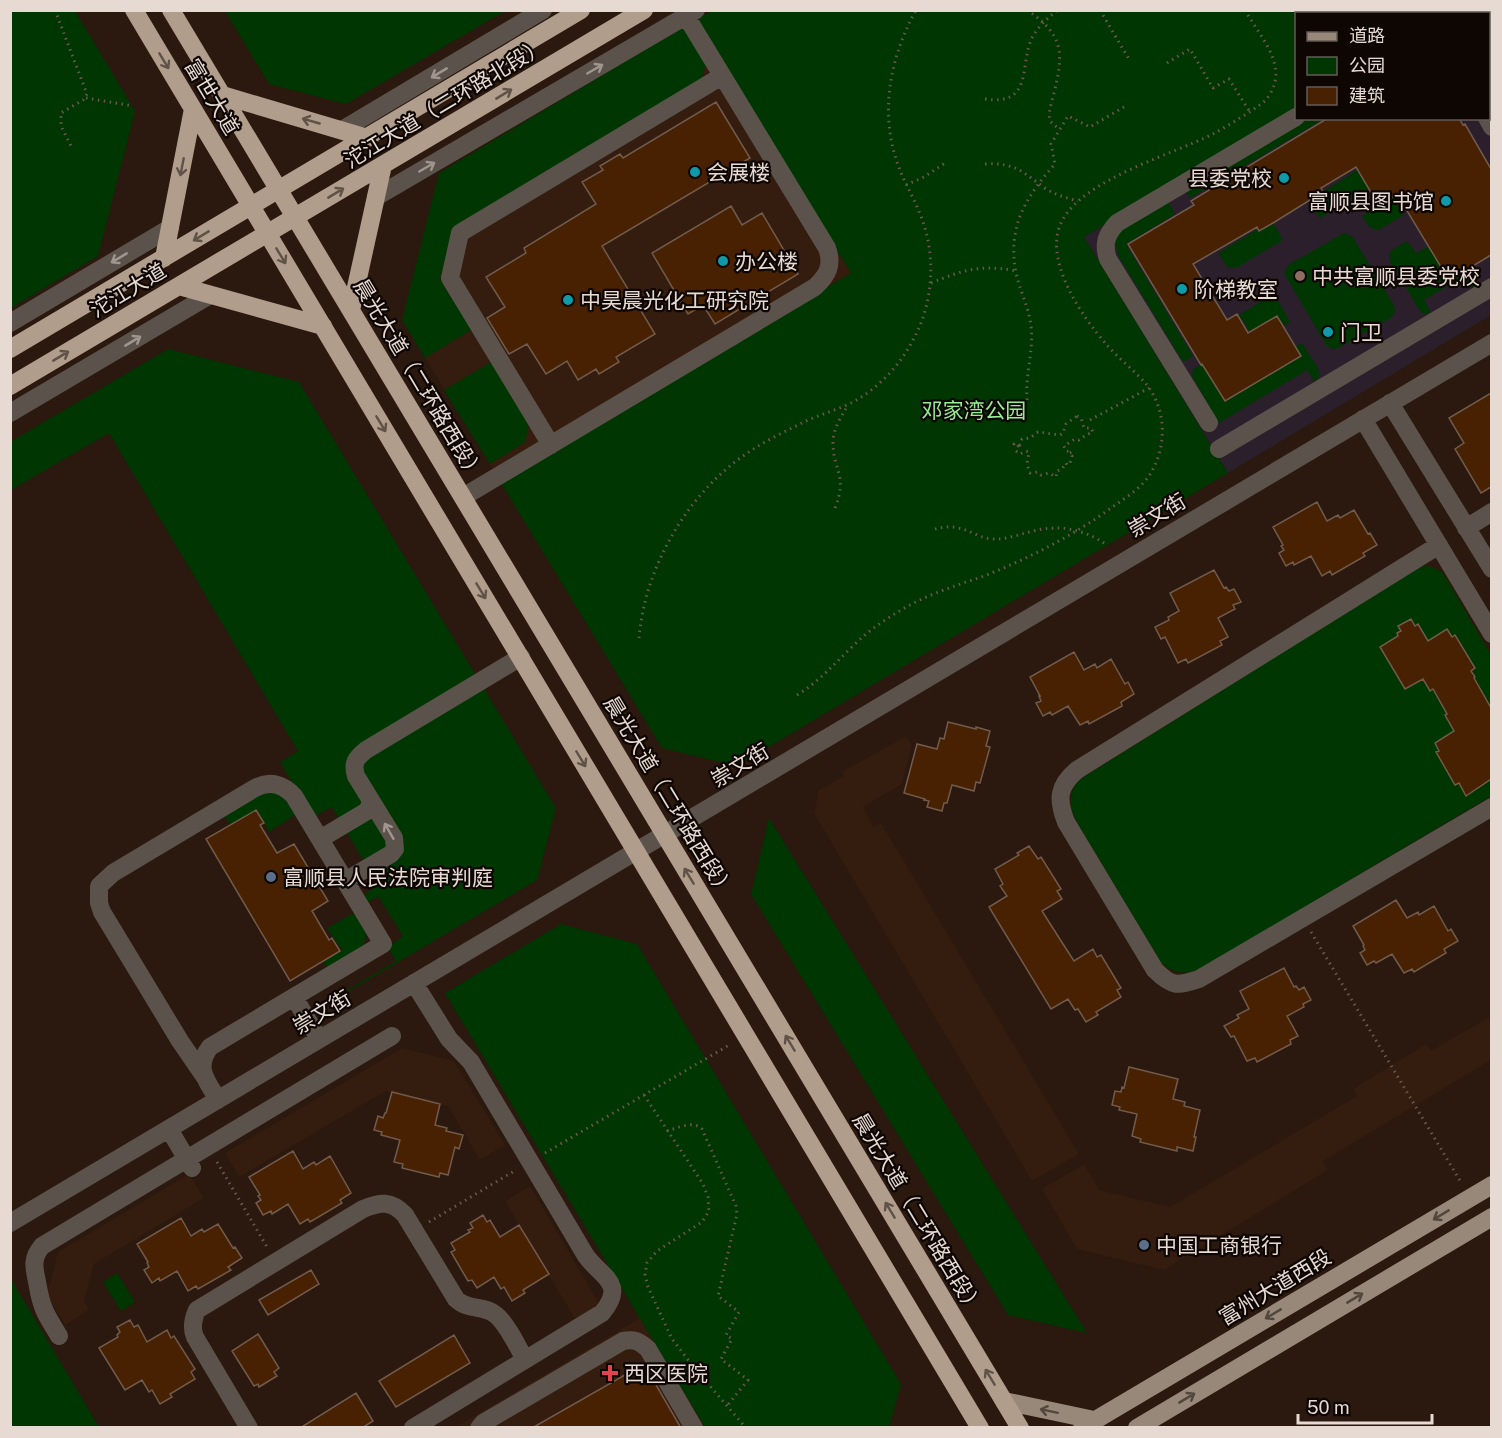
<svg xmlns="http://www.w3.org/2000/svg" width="1502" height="1438" font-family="'Public Sans','Noto Sans SC',sans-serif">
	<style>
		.built { fill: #341c0e }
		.education { fill: #2c1f2c }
		.green { fill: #003602 }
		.building { fill: #472101; stroke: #705b4d; stroke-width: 1.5 }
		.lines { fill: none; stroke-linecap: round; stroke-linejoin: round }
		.path { stroke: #69584f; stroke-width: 3; stroke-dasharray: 1.5 4.5; stroke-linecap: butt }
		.minor { stroke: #5b534b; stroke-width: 18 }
		.major { stroke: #988879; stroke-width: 18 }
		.highway { stroke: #b19d8b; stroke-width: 18 }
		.oneway { stroke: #5f5247 }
		.oneway2 { stroke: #a1968f }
		.oneway3 { stroke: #52473e }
		.culture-dot { fill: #0f9aa8; stroke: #0d0603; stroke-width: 2 }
		.education-dot { fill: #8d6e63; stroke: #0d0603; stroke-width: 2 }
		.service-dot { fill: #5c6f8a; stroke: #0d0603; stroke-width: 2 }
		.health-dot { fill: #e0444e; stroke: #0d0603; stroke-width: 2 }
		.labels { text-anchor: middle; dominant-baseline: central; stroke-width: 4.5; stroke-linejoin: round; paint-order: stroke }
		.street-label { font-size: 21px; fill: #e7dad3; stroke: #0d0603 }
		.poi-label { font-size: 21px; fill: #e7dad3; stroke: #0d0603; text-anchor: start }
		.park-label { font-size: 21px; fill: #96ed92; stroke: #0d0603 }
	</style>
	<rect width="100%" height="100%" fill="#2b180e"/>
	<path class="built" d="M697 19 851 273 501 483 402 320 439 173Z
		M906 736 912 746 902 784 863 807 873 827 881 823 1079 1154 1032 1181 814 813 819 790 844 776 842 772Z
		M1491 1016V1060L1323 1161 1328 1170 1164 1270 1077 1249 1042 1189 1084 1164 1099 1190 1170 1207 1357 1096 1353 1089 1426 1044 1431 1051Z
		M402 1048 454 1061 505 1145 480 1160 448 1106 386 1091 239 1177 225 1153Z
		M189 1174 204 1198 94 1264 84 1301 89 1310 65 1325 47 1295 58 1252Z
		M530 1186 600 1305 575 1319 505 1201Z
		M640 1318 705 1427 454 1428Z"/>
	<path class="education" d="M1296 110V118H1488L1491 115V315L1228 473 1084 237Z"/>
	<path class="green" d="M10 11H75L135 111 98 256 11 308Z
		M225 11H505L346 104 269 84Z
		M711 11H1491V115L1488 110V14H1296V110L1084 237 1228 473 737 766 662 748 501 483 851 273 697 19Z
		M685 26 706 63 702 78 453 227 440 279 471 330 425 358 402 320 439 173Z
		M1302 119H1324L1190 198 1184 189Z
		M1357 170 1369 189 1320 218 1309 201Z
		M1393 197 1404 215 1379 230 1370 228 1362 216Z
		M1167 200 1175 214 1126 244 1193 356 1183 362 1119 257C1116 249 1114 242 1118 234 1122 226 1157 206 1167 200Z
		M1273 223 1283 240 1238 267 1228 268 1218 253 1258 229 1259 231Z
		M1344 233 1352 236 1394 305 1395 311 1391 318 1334 350 1326 345 1284 273 1288 265Z
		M1407 241 1416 253 1429 246 1447 277 1461 269 1463 272 1468 269 1475 281 1472 289 1464 276 1424 300 1431 313 1424 314 1420 311 1389 260C1388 249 1399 246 1407 241Z
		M1272 298 1279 302 1290 322 1283 326 1277 317 1250 332 1239 315 1265 299Z
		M1302 343 1318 368 1320 375 1315 382 1307 370 1219 423 1192 376 1193 369 1202 364 1225 401 1300 356 1295 347Z
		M168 349 299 382 556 808 537 880 322 1007 321 1006 396 961 388 947 403 936 378 896 365 904 364 895 378 885 332 807 317 815 310 812 280 762 298 751 109 433 11 490 10 442Z
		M491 362 529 425 525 442 490 464 444 390Z
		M1425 566 1433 567 1443 573 1491 655V796L1198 970C1181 974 1177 974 1162 964L1074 817C1069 803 1070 795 1076 782L1416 569Z
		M282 792 295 815 269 832 257 809 230 825 223 813 257 793Z
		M769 818 1087 1333 1008 1315 751 894Z
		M355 914 366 930 364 946 329 970 323 961 342 950 327 928 350 915Z
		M561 924 637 944 901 1384 889 1427H705L445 993Z
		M117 1273 135 1302 121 1311 103 1282Z
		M10 1279H11L99 1427H11Z"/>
	<path class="building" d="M716 102 750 158 602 246 655 334 616 357 619 362 599 374 596 369 578 380 567 361 546 374 527 344 509 354 487 318 505 307 486 277 526 253 524 248 596 204 582 182 603 170 600 166 620 154 623 158Z
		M1328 118H1459L1463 125 1465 124 1491 169V255L1463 272 1461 269 1447 277 1397 194 1379 206 1356 167 1321 188 1323 192 1273 223 1259 231 1257 227 1193 264 1227 320 1237 314 1248 333 1277 316 1301 356 1225 401 1202 364 1201 365 1128 244 1194 205 1191 201Z
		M731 206 742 225 762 213 798 274 715 324 703 305 688 314 652 253Z
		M1491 393V487L1481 493 1455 449 1464 443 1449 418Z
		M1317 502 1327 521 1338 515 1340 518 1354 510 1368 534 1370 533 1377 545 1363 553 1365 556 1332 575 1330 571 1322 576 1311 556 1294 565 1293 562 1286 566 1279 553 1284 550 1281 546 1283 545 1273 527Z
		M1214 570 1224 588 1226 587 1229 591 1234 589 1241 602 1233 605 1235 609 1218 618 1228 637 1220 641 1222 645 1188 663 1186 659 1178 663 1165 637 1161 639 1155 627 1169 620 1168 617 1179 611 1170 593Z
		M1411 619 1415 626 1418 624 1428 641 1447 629 1452 637 1455 635 1475 668 1471 671 1475 677 1474 678 1491 708V779L1466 796 1459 783 1455 785 1436 752 1439 751 1435 743 1454 731 1445 715 1447 714 1433 689 1430 691 1423 679 1405 689 1380 647 1398 636 1397 633 1401 631 1398 626Z
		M1074 652 1084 670 1095 664 1097 668 1111 659 1125 684 1128 682 1134 694 1121 702 1122 706 1089 724 1088 721 1080 725 1068 706 1052 715 1050 712 1043 716 1036 703 1041 701 1039 696H1040L1030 677Z
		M948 722 976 729V727L990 731 986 746 990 747 980 783 976 782 974 791 952 785 947 803H944L942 811 927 807 929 801 924 800 925 799 904 793 917 744 937 749 940 738 944 739Z
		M256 810 264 823 260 825 277 853 294 844 328 901 312 911 329 940 332 938 340 951 290 981 206 839Z
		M1029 846 1038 859 1041 857 1061 889 1057 891 1062 899 1042 911 1063 944 1074 961 1093 949 1097 957 1101 955 1121 988 1117 990 1121 997 1096 1012 1098 1015 1086 1022 1078 1009 1075 1010 1068 999 1051 1009 989 907 1007 896 1000 886 1003 884 995 869 1019 855 1017 853Z
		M1396 900 1407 918 1418 912 1419 915 1434 906 1448 931 1451 929 1458 941 1444 949 1446 953 1414 972 1412 969 1404 973 1392 954 1376 963 1374 961 1367 965 1360 953 1365 950 1363 946 1364 945 1353 926Z
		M1284 968 1294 987 1296 986 1299 990 1304 987 1311 1000 1303 1004 1304 1007 1287 1016 1298 1036 1290 1040 1291 1044 1257 1062 1255 1058 1247 1061 1234 1036 1231 1037 1224 1026 1239 1018 1237 1015 1249 1009 1240 991Z
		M1129 1067 1178 1079 1173 1099 1185 1102 1184 1106 1200 1110 1194 1137H1196L1193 1151 1177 1147V1151L1140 1142 1141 1139 1132 1136 1137 1114 1119 1110 1120 1107 1112 1105 1115 1091 1121 1092 1122 1087 1124 1088Z
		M392 1092 440 1104 435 1125 447 1128 446 1131 463 1135 459 1149 455 1147 448 1175 440 1173 439 1177 402 1168 403 1164 394 1162 400 1140 381 1135 382 1132 374 1130 378 1116 383 1118 385 1113H386Z
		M293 1151 303 1169 314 1162 316 1165 330 1156 351 1193 340 1200 342 1203 310 1222 308 1219 300 1224 288 1204 272 1214 271 1211 263 1215 256 1203 261 1200 258 1196 260 1195 249 1177Z
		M483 1215 487 1222 490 1220 500 1237 519 1225 549 1274 523 1290 525 1293 512 1301 504 1287 501 1289 494 1277 477 1288 472 1280 468 1281 451 1252 455 1250 451 1243 470 1232 468 1230 473 1228 470 1223Z
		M181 1218 191 1236 202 1229 204 1232 218 1224 233 1248 235 1247 242 1258 228 1267 231 1270 198 1289 196 1286 188 1291 177 1271 160 1281 159 1278 152 1283 144 1270 149 1267 147 1263 148 1262 137 1244Z
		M311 1270 319 1284 268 1315 259 1300Z
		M130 1320 134 1327 138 1325 147 1342 167 1330 171 1338 174 1336 195 1369 191 1372 195 1379 170 1394 172 1397 160 1404 152 1390 149 1392 142 1380 125 1390 99 1348 118 1337 117 1335 120 1332 117 1327Z
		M258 1334 279 1368 274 1372 277 1376 259 1387 258 1384 254 1386 232 1351Z
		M454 1335 470 1363 396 1407 379 1381Z
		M644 1364 681 1428H532Z
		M356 1393 373 1421 362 1428H300Z"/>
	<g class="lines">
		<path class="path" d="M55 10 87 94 83 100 61 113V126L72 148
			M895 10H912
			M1027 10C1064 35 1064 53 1054 93 1052 102 1048 111 1050 121L1060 130
			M1100 10 1130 61
			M1167 63 1190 49 1213 88 1229 79 1250 112
			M86 98 133 106
			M985 99C1034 106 1019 65 1032 38 1038 27 1047 18 1058 10
			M985 164C1015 162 1024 173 1046 189 1056 195 1067 198 1078 201
			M906 185 924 177 945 163
			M931 283C963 270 981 264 1016 271
			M1027 400C1025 375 1034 351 1031 326 1029 308 1020 291 1016 273 1007 226 1026 197 1055 164L1051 144 1068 116 1090 127 1124 107
			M1077 416 1081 418 1084 428H1091L1093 432 1086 435 1079 440 1075 439 1064 446 1066 451 1072 452 1069 453 1072 456 1070 463 1067 465 1066 463 1062 469 1057 471 1056 477 1049 473 1041 475 1038 472 1030 473 1027 464 1029 452 1026 451 1020 454 1016 451 1018 446H1014V444L1020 445 1022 439 1030 438 1038 432 1060 435 1063 433 1066 424Z
			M1090 420 1149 388
			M835 508C848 475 833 471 833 442 833 429 841 417 847 407
			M935 529C942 527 950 526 958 528 970 530 979 538 992 539 1005 540 1017 535 1029 532 1058 524 1082 528 1107 545
			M639 638C645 565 690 489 752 450 767 440 784 432 800 424 815 416 831 412 847 405 875 392 899 367 913 340 932 306 936 262 924 225 917 202 903 182 896 159 880 109 891 55 916 10
			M797 695C820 681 835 663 854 645 870 629 889 617 908 606 932 593 958 585 984 576 1030 558 1074 535 1114 506 1128 496 1144 486 1152 471 1167 444 1166 410 1147 385 1135 371 1119 359 1107 345 1082 317 1042 259 1062 221 1084 179 1171 155 1213 134 1231 124 1249 113 1265 101 1292 69 1262 40 1245 10
			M1311 932 1462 1184
			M644 1095 703 1184 708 1197 709 1211 702 1222 657 1251 647 1263 645 1274 648 1287 672 1339 692 1365 746 1428
			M667 1131C678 1128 693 1120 702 1129L736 1206 737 1214 718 1296 739 1312 726 1335 732 1339 721 1359 748 1380 727 1406
			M545 1153 731 1044
			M217 1162 267 1247
			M429 1222 516 1170"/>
		<path class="minor" d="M1487 118 1492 127
			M342 130 543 10
			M376 197 696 10
			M10 323 170 228
			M1390 403 1492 569
			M10 413 210 295
			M1363 419 1492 634
			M1209 423 1108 259C1103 244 1106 235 1117 223L1296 117
			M551 445 450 278 460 233 722 76
			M1219 449 1492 287
			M463 497 815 287C828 275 833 265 827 248L686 16
			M1466 528 1492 512
			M1439 545 1077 770C1058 786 1057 799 1066 822L1155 970C1172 987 1177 986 1199 979L1492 807
			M320 839 367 811 370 805V799
			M345 881 391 854 395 849 394 838 356 776C352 763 356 758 366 750L521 657
			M294 997 319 1039
			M204 1076 180 1041 102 912 99 903V886L113 873 255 788C270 780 283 784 294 796L383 944 210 1047C194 1068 207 1081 218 1100
			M169 1129 192 1168
			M10 1223 1492 343
			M59 1336C47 1316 42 1310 38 1287 35 1270 30 1260 42 1246L392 1036
			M249 1428 195 1337C191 1328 193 1319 197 1310L363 1209C380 1202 391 1200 405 1215L456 1299C468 1311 485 1305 496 1315 507 1324 518 1347 525 1360
			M413 1428 602 1313C627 1283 601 1277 586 1256L471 1062 449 1039 414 983
			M479 1428 483 1423 623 1341C635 1339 639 1341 648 1349L694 1428"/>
		<path class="major" d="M1004 1401 1094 1420
			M1082 1428 1492 1185
			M1137 1428 1492 1217"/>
		<path class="highway" d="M134 10 980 1428
			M171 10 1020 1428
			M222 95 367 138
			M164 258 193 109
			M179 286 323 326
			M351 310 383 165
			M10 349 581 10
			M10 386 644 10"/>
	</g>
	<defs><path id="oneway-shaft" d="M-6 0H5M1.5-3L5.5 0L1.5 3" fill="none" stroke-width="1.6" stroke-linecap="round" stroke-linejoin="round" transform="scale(1.5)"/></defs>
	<g class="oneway">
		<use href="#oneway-shaft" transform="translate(164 61) rotate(59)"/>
		<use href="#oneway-shaft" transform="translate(504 94) rotate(-31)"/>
		<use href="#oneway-shaft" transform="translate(311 121) rotate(-164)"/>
		<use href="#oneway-shaft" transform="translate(182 167) rotate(101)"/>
		<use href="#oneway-shaft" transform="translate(336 193) rotate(-31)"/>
		<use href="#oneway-shaft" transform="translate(201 236) rotate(149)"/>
		<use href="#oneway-shaft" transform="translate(281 256) rotate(59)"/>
		<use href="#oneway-shaft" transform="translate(61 356) rotate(-31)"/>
		<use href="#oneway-shaft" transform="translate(381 424) rotate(59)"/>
		<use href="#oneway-shaft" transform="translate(481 591) rotate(59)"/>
		<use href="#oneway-shaft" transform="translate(581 759) rotate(59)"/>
		<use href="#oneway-shaft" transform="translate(689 876) rotate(-121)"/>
		<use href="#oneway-shaft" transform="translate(790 1043) rotate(-121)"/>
		<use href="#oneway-shaft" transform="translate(890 1210) rotate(-121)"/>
		<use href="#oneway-shaft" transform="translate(990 1377) rotate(-121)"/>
	</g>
	<g class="oneway2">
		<use href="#oneway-shaft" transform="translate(595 69) rotate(-30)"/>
		<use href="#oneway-shaft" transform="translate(439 73) rotate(149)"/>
		<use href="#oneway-shaft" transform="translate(427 167) rotate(-30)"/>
		<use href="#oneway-shaft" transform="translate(119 258) rotate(149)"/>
		<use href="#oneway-shaft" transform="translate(133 341) rotate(-31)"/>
		<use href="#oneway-shaft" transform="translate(389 831) rotate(-120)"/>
	</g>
	<g class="oneway3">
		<use href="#oneway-shaft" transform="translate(1441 1215) rotate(149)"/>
		<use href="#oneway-shaft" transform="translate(1355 1298) rotate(-31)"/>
		<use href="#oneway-shaft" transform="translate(1273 1314) rotate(149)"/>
		<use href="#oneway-shaft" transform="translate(1187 1398) rotate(-31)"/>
		<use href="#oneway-shaft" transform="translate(1049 1411) rotate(-168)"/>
	</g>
	<g class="culture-dot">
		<circle cx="695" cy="172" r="6"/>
		<circle cx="1284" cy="178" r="6"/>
		<circle cx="1446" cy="201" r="6"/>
		<circle cx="723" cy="261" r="6"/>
		<circle cx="1182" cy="289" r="6"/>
		<circle cx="568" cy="300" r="6"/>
		<circle cx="1328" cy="332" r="6"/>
	</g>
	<circle class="education-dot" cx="1300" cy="276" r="6"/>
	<g class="service-dot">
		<circle cx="271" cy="877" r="6"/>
		<circle cx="1144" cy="1245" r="6"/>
	</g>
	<path class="health-dot" d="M607 1364h6v6h6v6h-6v6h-6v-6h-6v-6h6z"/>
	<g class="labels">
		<g class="street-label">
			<text transform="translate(212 97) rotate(59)">富世大道</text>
			<text transform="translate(445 103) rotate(-31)">沱江大道（二环路北段）</text>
			<text transform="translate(128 290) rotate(-31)">沱江大道</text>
			<text transform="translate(419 380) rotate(59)">晨光大道（二环路西段）</text>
			<text transform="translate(1157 515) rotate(-31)">崇文街</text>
			<text transform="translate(740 765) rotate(-31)">崇文街</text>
			<text transform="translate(669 797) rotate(59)">晨光大道（二环路西段）</text>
			<text transform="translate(322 1012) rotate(-31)">崇文街</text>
			<text transform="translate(918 1214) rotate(59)">晨光大道（二环路西段）</text>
			<text transform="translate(1275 1287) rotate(-31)">富州大道西段</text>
		</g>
		<g class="poi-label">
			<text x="707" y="172">会展楼</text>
			<text x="1272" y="178" text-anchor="end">县委党校</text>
			<text x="1434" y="201" text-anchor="end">富顺县图书馆</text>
			<text x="735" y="261">办公楼</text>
			<text x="1312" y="276">中共富顺县委党校</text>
			<text x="1194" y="289">阶梯教室</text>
			<text x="580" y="300">中昊晨光化工研究院</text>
			<text x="1340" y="332">门卫</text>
			<text x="283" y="877">富顺县人民法院审判庭</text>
			<text x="1156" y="1245">中国工商银行</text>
			<text x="624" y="1373">西区医院</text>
		</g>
		<g class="park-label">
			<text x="974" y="410">邓家湾公园</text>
		</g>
	</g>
	<rect width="1502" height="1438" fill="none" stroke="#e7dad3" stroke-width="24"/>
	<rect x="1295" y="12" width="195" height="108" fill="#0d0603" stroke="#645b56" stroke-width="1.5"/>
	<rect x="1307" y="32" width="30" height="9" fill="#988879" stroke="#645b56" stroke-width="1.5"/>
	<text x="1349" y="42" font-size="18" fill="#e7dad3">道路</text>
	<rect x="1307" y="57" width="30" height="18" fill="#003602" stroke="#645b56" stroke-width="1.5"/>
	<text x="1349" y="72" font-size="18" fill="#e7dad3">公园</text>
	<rect x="1307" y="87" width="30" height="18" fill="#472101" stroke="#645b56" stroke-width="1.5"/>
	<text x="1349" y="102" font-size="18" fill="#e7dad3">建筑</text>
	<path d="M1298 1414v9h134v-9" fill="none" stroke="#e7dad3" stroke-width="3"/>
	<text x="1307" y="1414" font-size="18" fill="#e7dad3" stroke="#0d0603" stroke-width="4.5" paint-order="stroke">50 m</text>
</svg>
